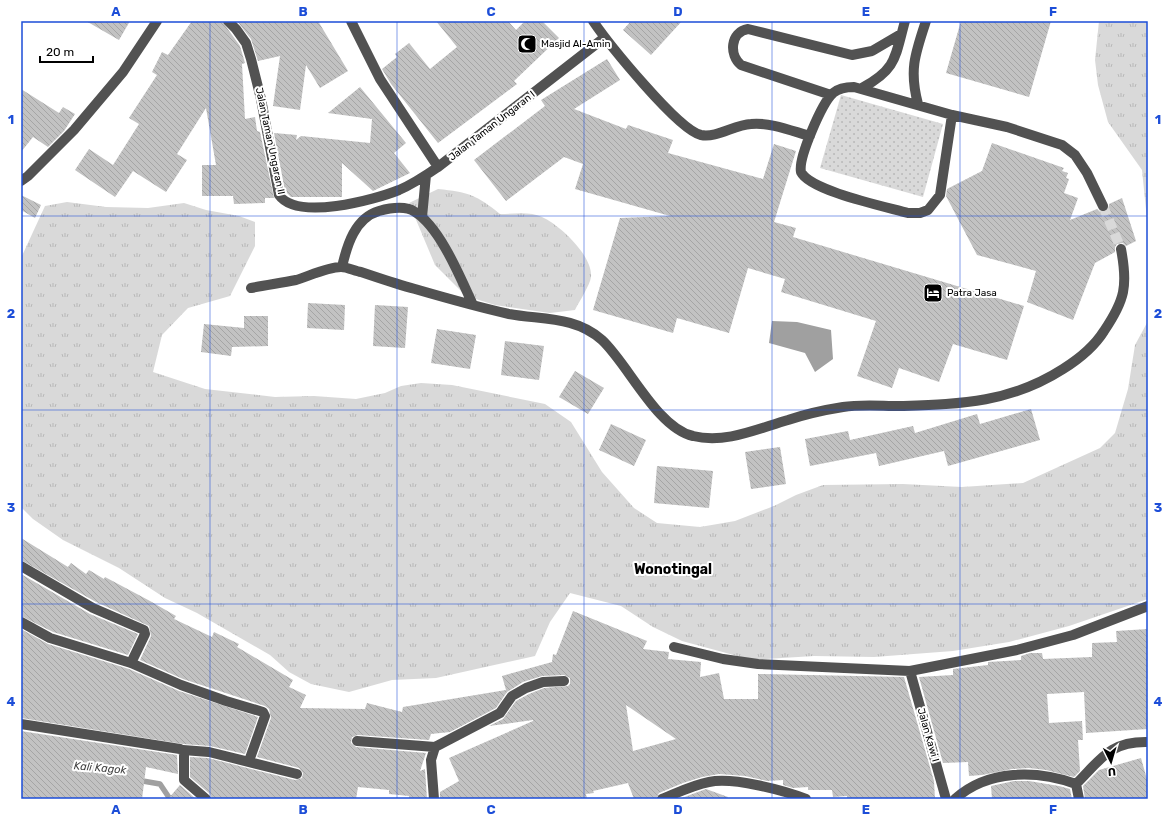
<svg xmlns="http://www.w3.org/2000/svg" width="1169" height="820" font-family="Rubik,sans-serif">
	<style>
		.grass { fill: url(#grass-tufts) }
		.garden { fill: url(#garden-dots) }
		.water { fill: #a0a0a0 }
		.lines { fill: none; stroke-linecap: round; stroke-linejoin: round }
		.stream { stroke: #a0a0a0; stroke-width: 5.5 }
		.building { fill: url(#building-back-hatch); fill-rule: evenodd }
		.minor-tunnel { stroke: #d9d9d9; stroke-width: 10; stroke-dasharray: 10 5; stroke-linecap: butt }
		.minor { stroke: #525252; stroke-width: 10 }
		.grid { fill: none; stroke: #1d4ed8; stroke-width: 1; stroke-opacity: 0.55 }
		.labels { text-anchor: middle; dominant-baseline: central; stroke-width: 4; stroke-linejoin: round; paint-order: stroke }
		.poi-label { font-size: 10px; fill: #000; stroke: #fff; text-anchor: start }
		.street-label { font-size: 10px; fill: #000; stroke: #fff }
		.water-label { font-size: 11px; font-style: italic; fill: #414141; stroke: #fff }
		.district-label { font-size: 14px; font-weight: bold; fill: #000; stroke: #fff }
		.neatline { fill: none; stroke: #1d4ed8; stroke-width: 1.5 }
		.grid-label { font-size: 13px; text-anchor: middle; font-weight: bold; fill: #1d4ed8 }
	</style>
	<defs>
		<pattern id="grass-tufts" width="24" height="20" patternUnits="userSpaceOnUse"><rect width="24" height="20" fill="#d9d9d9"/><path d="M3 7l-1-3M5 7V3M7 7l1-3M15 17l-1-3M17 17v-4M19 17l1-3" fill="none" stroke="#b8b8b8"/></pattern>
		<pattern id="garden-dots" width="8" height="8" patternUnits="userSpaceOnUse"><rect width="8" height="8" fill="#d9d9d9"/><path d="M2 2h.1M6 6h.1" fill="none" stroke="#b8b8b8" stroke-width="1.8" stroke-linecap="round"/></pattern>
		<pattern id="building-back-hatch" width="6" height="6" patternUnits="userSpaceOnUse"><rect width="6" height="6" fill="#c2c2c2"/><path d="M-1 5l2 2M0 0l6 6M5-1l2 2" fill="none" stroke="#a5a5a5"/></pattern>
	</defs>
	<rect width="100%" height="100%" fill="#fff"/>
	<path class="grass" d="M1099 21H1148V229L1142 170 1108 122 1098 85 1095 60Z
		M438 189C468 192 477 195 500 214 513 214 530 211 542 217 560 225 593 256 591 277 590 285 579 302 575 310L550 313 495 305 466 296 435 265 409 203Z
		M67 202 106 207 148 208 184 203 206 210 239 216 255 222V246L230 296 188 308 162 335 153 372 205 389 275 397 314 396 356 399 385 393 401 386 421 383 452 385 545 404 571 422 602 472 634 508 657 523 700 527 735 521 774 506 796 495 823 485 903 484 962 487 1023 483 1100 448 1115 433 1128 389 1135 345 1148 321V599L1069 626 1009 642 953 651 874 657 814 656 752 660 682 641 653 627 621 606 570 593 550 622 535 656 436 678 392 680 349 692 311 684 289 672 270 655 197 613 165 598 119 568 63 540 33 519 21 507V258L45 206Z"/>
	<path class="garden" d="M841 95 943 124 923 197 820 168Z"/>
	<path class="water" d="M772 321 797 322 831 330 833 359 815 372 805 353 769 343Z"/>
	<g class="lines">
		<path class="stream" d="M137 780 160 784 170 799"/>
	</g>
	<path class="building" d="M86 21H130L119 40Z
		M192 21H222L240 46 245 63 242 64 245 119 255 117 257 131 260 132 274 198H265V203L234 204 233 196H202V165H216L206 108 177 154 187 160 166 192 133 171 115 197 75 170 89 149 113 165 139 124 129 118 157 75 152 72 162 52 168 55Z
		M237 21H318L348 71 320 88 306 65 300 110 273 106 280 56 258 61 251 39Z
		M436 21H508L516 30 525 21H542L559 38 514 81 517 84 438 143 391 84 382 69 397 57 395 54 409 43 430 69 457 47Z
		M631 21H682L651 55 623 30Z
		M961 21H1051L1029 97 946 73Z
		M607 59 620 80 574 109 626 129 628 125 673 140 668 153 763 179 774 144 796 151 774 222 796 228 793 237 1024 306 1007 360 953 344 939 382 899 368 892 388 857 376 876 321 781 292 785 279 748 268 729 333 677 318 673 333 593 310 620 218 670 216 575 189 583 164 564 157 506 201 474 160 545 106 541 100Z
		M360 87 406 143 394 153 410 173 373 191 342 163V197H291L285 191 274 133 297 135 296 140 301 136 370 143 372 119 328 113Z
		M21 89 59 113 63 107 75 114 64 131 48 147 33 137 21 152Z
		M992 143 1064 168 1062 171 1068 173 1066 178 1069 179 1064 193 1078 198 1070 220 1097 209 1100 212H1105L1109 209V204L1122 198 1136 241 1126 246 1123 243 1117 244 1115 247V252L1095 263 1073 320 1027 302 1036 271 977 255 946 196 947 189 982 171Z
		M21 195 41 205 35 218 21 210Z
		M308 303 345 305 344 330 307 328Z
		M375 305 408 307 405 348 373 346Z
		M244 316H268V346L232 347 231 356 201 352 204 324 244 328Z
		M437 329 476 335 470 369 431 363Z
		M505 341 544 346 539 380 501 375Z
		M575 371 604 388 588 414 559 397Z
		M1031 409 1040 440 948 466 944 451 879 466 876 453 810 466 805 439 848 431 850 440 913 426 915 433 977 414 980 424Z
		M611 424 646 440 634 466 599 450Z
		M780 447 786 484 751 489 745 452Z
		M657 466 713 471 709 508 654 503Z
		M21 538 68 567 71 563 86 574 89 570 104 579 105 577 150 601 176 616 174 619 212 637 214 632 239 644 237 647 293 680 289 687 306 695 300 708 365 709 367 703 402 712 403 707 506 690 502 676 552 662 553 654 556 655 573 611 647 641 643 649 669 652 668 659 701 662 700 677 719 673 724 699H758V674L904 677 934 781 935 799H864L847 798V796L833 797 832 790H808V787L793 788 783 785V780L767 781 745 776 719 774 702 777 683 783 659 793 656 799H634L628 783 593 791 594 793 586 794 587 799H440V792L459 781 449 758 533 721V720L489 726 503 719 516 701 529 694 544 688 568 686 570 684V678L564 675 542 676 523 682 507 692 496 708 450 732 431 734 429 740 358 735 352 737 351 743 356 747 426 753 420 771 425 769 427 799H409V796L389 794V790L358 787 356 799H212L210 794 190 777V757L208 758 295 780 302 778 303 773 299 768 257 757 271 718 269 709 265 706 183 679 140 660 151 636 149 626 96 602 21 560ZM626 705 676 739 633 751Z
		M21 574 90 614 138 634 128 655 53 632 21 616Z
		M21 629 48 644 129 669 179 691 258 717 245 754 210 746 183 744 21 718Z
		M1148 629V729L1086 733 1084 692 1047 694 1049 723 1082 721 1083 740H1078L1080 771 1074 777 1046 770 1029 768 1012 769 982 775 969 776 968 762 943 763 919 677 953 675V669L988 665V662L1021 660V656L1030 653H1042L1043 659 1092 657V643L1117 642 1116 631Z
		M21 731 177 755 178 774 146 767 142 799H21Z
		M1141 758 1148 783V799H1085L1083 786 1099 770Z
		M1014 781H1029L1059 786 1070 789 1072 799H992L991 786Z
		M180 785 196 799H168Z
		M706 789 728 797 727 799H679Z"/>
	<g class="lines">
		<path class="minor-tunnel" d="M1103 206 1121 249"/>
		<path class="minor" d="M228 21 236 29 246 43 251 59 261 99 279 195C297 221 374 200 399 190 413 184 425 176 438 167L604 38
			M351 21 380 79 438 167
			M593 21C608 43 678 130 701 135 717 138 734 125 751 124 770 122 792 131 810 136
			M862 88C897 69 895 57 905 21
			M831 95 741 65C729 55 730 32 748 29L852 55 872 51 901 34
			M918 104C909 70 915 54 926 21
			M952 115 940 195 928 210 920 213H908C887 207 810 191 801 172 798 158 822 103 833 93 839 88 847 87 854 87L952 115 1007 127 1062 145 1075 155 1087 173 1103 206
			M21 181 28 176 74 130 123 72 157 21
			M422 217 426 175
			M342 267C347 245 355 218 379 211 390 208 405 205 415 212 440 227 461 279 473 305
			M251 288C266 285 281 283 296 280 309 276 328 267 341 267 347 267 355 271 361 272 379 278 396 284 415 289 446 298 478 307 509 314 542 320 575 316 602 340 628 364 657 428 693 436 725 444 757 429 788 420 806 414 824 410 843 407 861 404 881 406 900 406 960 404 1010 403 1063 369 1079 359 1094 347 1104 331 1125 300 1128 286 1121 249
			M21 566 93 608 144 630 145 634 131 663
			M21 622 50 638 131 663 181 685 226 701 263 712 265 716 249 761
			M674 647 723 659 758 664 910 671 1017 650 1073 635 1148 606
			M910 671 946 799
			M21 724 180 749 184 752V780L206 799
			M357 741 435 747
			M183 750 209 752 297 774
			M1076 784 1079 799
			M434 799 431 760 435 747 500 713 512 696 526 688 543 682 564 681
			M662 799C677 793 693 785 709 782 733 777 783 790 806 799
			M955 799C988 769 1037 770 1076 784 1101 759 1110 741 1148 742"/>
	</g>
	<path class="grid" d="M210 21V799M397 21V799M584 21V799M772 21V799M960 21V799M21 216H1148M21 410H1148M21 604H1148"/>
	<defs>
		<g id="mosque-square" transform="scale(1)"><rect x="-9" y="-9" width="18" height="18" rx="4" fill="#000" stroke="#fff"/><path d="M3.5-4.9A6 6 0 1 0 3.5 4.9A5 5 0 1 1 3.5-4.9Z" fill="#fff"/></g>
		<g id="hotel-square" transform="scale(1)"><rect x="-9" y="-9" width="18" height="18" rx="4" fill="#000" stroke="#fff"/><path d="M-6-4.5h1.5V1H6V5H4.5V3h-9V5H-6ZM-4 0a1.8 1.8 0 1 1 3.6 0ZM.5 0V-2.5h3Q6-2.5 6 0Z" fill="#fff"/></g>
	</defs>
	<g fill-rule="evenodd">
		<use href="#mosque-square" x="527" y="44"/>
		<use href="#hotel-square" x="933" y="293"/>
	</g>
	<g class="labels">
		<g class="poi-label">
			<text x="541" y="44">Masjid Al-Amin</text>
			<text x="947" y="293">Patra Jasa</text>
		</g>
		<g class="street-label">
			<text transform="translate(492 126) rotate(-38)">Jalan Taman Ungaran I</text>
			<text transform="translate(270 141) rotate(78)">Jalan Taman Ungaran II</text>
			<text transform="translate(928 735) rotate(74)">Jalan Kawi I</text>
		</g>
		<g class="water-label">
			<text transform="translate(100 768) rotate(5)">Kali Kagok</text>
		</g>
		<g class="district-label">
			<text x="673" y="569">Wonotingal</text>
		</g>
	</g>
	<rect width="1169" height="820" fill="none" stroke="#ffffff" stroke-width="44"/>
	<g transform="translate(1111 762) rotate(175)" stroke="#ffffff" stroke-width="3" paint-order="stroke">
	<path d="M0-3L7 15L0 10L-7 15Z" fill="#000000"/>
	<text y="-6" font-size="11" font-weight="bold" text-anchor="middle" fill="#000000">U</text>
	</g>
	<path d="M40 56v6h53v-6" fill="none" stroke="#000000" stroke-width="2"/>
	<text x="46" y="56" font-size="12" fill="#000000" stroke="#ffffff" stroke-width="3" paint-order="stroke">20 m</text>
	<rect x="22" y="22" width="1125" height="776" class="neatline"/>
	<g class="grid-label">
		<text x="116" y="16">A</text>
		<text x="303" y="16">B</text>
		<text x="491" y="16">C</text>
		<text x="678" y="16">D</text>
		<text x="866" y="16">E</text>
		<text x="1053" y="16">F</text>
		<text x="11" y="124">1</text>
		<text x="1158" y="124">1</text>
		<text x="11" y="318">2</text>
		<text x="1158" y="318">2</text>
		<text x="11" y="512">3</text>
		<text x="1158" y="512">3</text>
		<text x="11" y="706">4</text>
		<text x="1158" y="706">4</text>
		<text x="116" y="814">A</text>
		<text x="303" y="814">B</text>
		<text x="491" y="814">C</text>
		<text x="678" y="814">D</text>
		<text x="866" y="814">E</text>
		<text x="1053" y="814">F</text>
	</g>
</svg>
